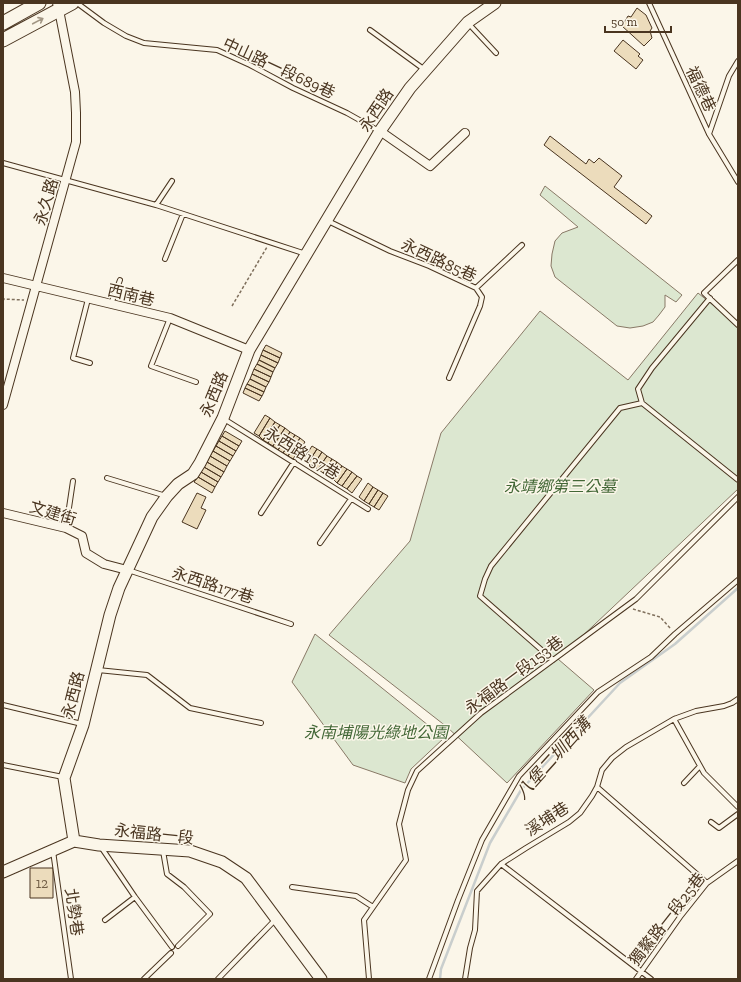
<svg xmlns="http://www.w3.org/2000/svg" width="741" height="982" font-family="'Zilla Slab','Noto Sans TC',serif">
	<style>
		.green { fill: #dce7d0; stroke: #887966 }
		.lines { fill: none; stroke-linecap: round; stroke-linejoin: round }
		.stream { stroke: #c9cecd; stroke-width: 2.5 }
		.building { fill: #ecdcbc; stroke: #4a3520 }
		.lane-casing { stroke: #4a3520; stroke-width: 6 }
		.street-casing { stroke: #4a3520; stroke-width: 10 }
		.secondary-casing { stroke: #4a3520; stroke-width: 13 }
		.primary-casing { stroke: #4a3520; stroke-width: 15 }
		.path { stroke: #7f6f5c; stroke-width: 1.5; stroke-dasharray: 3 2; stroke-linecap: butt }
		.lane { stroke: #fbf6e9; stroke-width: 4 }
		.street { stroke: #fbf6e9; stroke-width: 8 }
		.secondary { stroke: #fbf6e9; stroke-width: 11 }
		.primary { stroke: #fbf6e9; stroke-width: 13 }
		.oneway { stroke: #a29684 }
		.labels { text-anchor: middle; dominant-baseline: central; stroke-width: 3; stroke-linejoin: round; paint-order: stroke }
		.number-label { font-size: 14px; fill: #725f47 }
		.street-label { font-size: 16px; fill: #4a3520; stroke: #fbf6e9 }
		.park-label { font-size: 16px; font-style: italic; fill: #436837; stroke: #fbf6e9 }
		.water-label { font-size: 17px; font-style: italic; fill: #4a3520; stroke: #fbf6e9 }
	</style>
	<rect width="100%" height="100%" fill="#fbf6e9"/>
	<path class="green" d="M545 186 682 295 676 302 665 295V307L659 315 653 322 643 326 630 328 617 326 555 277 551 266 552 254 555 241 562 233 578 227 540 195Z
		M698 293 738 325V489L558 659 594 690 507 783 447 727 329 635 410 541 441 433 540 311 628 380Z
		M315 634 444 738 411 769 405 783 353 765 292 682Z"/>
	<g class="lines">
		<path class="stream" d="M440 979 441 969 490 843 521 790 620 683 675 644 738 588"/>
	</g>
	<path class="building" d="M637 8 646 15 652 28 650 31 652 38 644 46 622 26 628 16 631 17Z
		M623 40 640 54 638 56 643 60 636 69 614 51Z
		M550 136 586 164 589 159 594 163 599 158 622 176 614 187 652 216 646 224 544 145Z
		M266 345 282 353 280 358 263 350Z
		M263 350 280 358 278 363 261 355Z
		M261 355 278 363 275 368 259 360Z
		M259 360 275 368 273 372 257 364Z
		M257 364 273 372 271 377 254 369Z
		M254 369 271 377 269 382 252 374Z
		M252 374 269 382 266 387 250 379Z
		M250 379 266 387 264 392 247 384Z
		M247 384 264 392 262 396 245 388Z
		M245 388 262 396 259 401 243 393Z
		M265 415 270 418 259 436 254 433Z
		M270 418 275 422 263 440 259 436Z
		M275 422 280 425 268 443 263 440Z
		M280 425 285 428 273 446 268 443Z
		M285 428 290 432 278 450 273 446Z
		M225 431 242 441 239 446 222 436Z
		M290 432 295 435 283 453 278 450Z
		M295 435 300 438 288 456 283 453Z
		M222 436 239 446 236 451 219 441Z
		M300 438 305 442 293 459 288 456Z
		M219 441 236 451 233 456 216 446Z
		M216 446 233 456 230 461 213 451Z
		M312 446 317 449 308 463 303 460Z
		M317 449 322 452 313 466 308 463Z
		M213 451 230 461 227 466 210 456Z
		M322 452 327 456 318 469 313 466Z
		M210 456 227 466 224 472 207 462Z
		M327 456 332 459 323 473 318 469Z
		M332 459 337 462 328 476 323 473Z
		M207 462 224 472 221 477 204 467Z
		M337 462 342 466 333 479 328 476Z
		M342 466 347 469 337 483 333 479Z
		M204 467 221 477 218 482 201 472Z
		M347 469 352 472 342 486 337 483Z
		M201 472 218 482 215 487 198 477Z
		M352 472 357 476 347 489 342 486Z
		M357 476 362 479 352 493 347 489Z
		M198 477 215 487 212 493 194 482Z
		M368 483 373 487 364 501 359 497Z
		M373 487 378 490 369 504 364 501Z
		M378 490 383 493 374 507 369 504Z
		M197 493 206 497 201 508 206 510 197 529 182 522Z
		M383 493 388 496 379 510 374 507Z
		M30 868H53V898H30Z"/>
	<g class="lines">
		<g class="lane-casing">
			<path id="lane" d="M77 3 104 23 126 36 144 43 217 50 250 65 293 88 347 113 379 131
				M649 3 709 134 738 182
				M468 23 496 53
				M370 30 425 70
				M709 134 729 76 738 61
				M3 163 156 205 306 254
				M156 205 172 181
				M328 221 390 251 429 266 476 288 482 297 480 306 449 378
				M165 259 183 214
				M738 260 704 293 738 325
				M476 288 522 245
				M710 298 652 368 638 389 642 403 738 480
				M88 299 73 358 90 363
				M111 304 120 280
				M170 318 151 366 196 382
				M224 419 368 509
				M107 478 166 496
				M261 513 294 462
				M66 528 73 481
				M320 543 351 499
				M128 570 291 624
				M553 660 480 596 485 579 491 566 620 408 642 403
				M98 670 147 675 190 708 261 723
				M3 705 82 724
				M674 719 704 773 738 807
				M3 765 63 777
				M684 783 700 766
				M597 787 707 883
				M711 822 719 828 738 814
				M101 847 135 897 172 947
				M53 851 71 979
				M163 851 167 874 184 887 210 914 178 946
				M501 864 651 979
				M292 887 356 896 373 907
				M105 920 135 897
				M144 979 171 953
				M218 979 275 920
				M369 979 364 920 406 860 399 824 408 790 417 771 481 713 636 599 738 497
				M429 979 458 900 482 840 519 776 598 692 651 657 675 634 738 580
				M465 979 470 948 475 930 477 891 501 864 526 848 569 822 580 813 592 796 597 787 602 770 612 758 626 747 674 719 696 711 724 706 732 703 738 699
				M636 979 680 917 707 883 738 861"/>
		</g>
		<g class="street-casing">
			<path id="street" d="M380 131 430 166 465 133
				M3 278 170 318 249 350
				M3 405 76 142V113L75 92 59 10 57 3
				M3 513 66 528 82 536 86 553 104 564 127 570"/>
		</g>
		<g class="secondary-casing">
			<path id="secondary" d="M74 841 64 778 83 725 110 615 119 588 152 517 167 496 178 484 193 474 200 463 223 418 249 350 380 131 410 88 468 22 495 3
				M3 872 74 841 99 845 190 851 222 862 246 878 321 979"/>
		</g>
		<g class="primary-casing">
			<path id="primary" d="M3 23 39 3
				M3 40 72 3"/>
		</g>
		<path class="path" d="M3 301 4 299 24 300
			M232 306 267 247
			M633 609 660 617 671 629"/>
		<use href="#lane" class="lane"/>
		<use href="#street" class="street"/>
		<use href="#secondary" class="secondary"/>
		<use href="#primary" class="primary"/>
	</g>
	<defs><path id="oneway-shaft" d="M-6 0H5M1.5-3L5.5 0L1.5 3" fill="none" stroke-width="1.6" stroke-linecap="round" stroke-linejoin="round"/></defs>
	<use class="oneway" href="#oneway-shaft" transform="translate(38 21) rotate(-28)"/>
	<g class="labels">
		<g class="number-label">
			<text x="42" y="883">12</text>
		</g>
		<g class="street-label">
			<text transform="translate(279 68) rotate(25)">中山路一段689巷</text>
			<text transform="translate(701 89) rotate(65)">福德巷</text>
			<text transform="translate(376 110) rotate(-56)">永西路</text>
			<text transform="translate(46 202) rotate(-74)">永久路</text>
			<text transform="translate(439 260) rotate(25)">永西路85巷</text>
			<text transform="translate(131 295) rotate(13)">西南巷</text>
			<text transform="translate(214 394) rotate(-68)">永西路</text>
			<text transform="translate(302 453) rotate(32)">永西路137巷</text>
			<text transform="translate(53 513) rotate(17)">文建街</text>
			<text transform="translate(213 585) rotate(18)">永西路177巷</text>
			<text transform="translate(514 675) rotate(-37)">永福路一段153巷</text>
			<text transform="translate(73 695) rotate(-76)">永西路</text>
			<text transform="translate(547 819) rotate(-33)">溪埔巷</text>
			<text transform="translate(154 834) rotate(6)">永福路一段</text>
			<text transform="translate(74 912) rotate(82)">北勢巷</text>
			<text transform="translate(667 919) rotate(-52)">獨鰲路一段25巷</text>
		</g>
		<g class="park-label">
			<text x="560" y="486">永靖鄉第三公墓</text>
			<text x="376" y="732">永南埔陽光綠地公園</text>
		</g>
		<g class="water-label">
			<text transform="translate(553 758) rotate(-48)">八堡二圳西溝</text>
		</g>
	</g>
	<rect width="741" height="982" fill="none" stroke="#4a3520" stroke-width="8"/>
	<path d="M605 26v6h66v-6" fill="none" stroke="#4a3520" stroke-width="2"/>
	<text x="611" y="26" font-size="12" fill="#4a3520" stroke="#fbf6e9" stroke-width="3" paint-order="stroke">50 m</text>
</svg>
